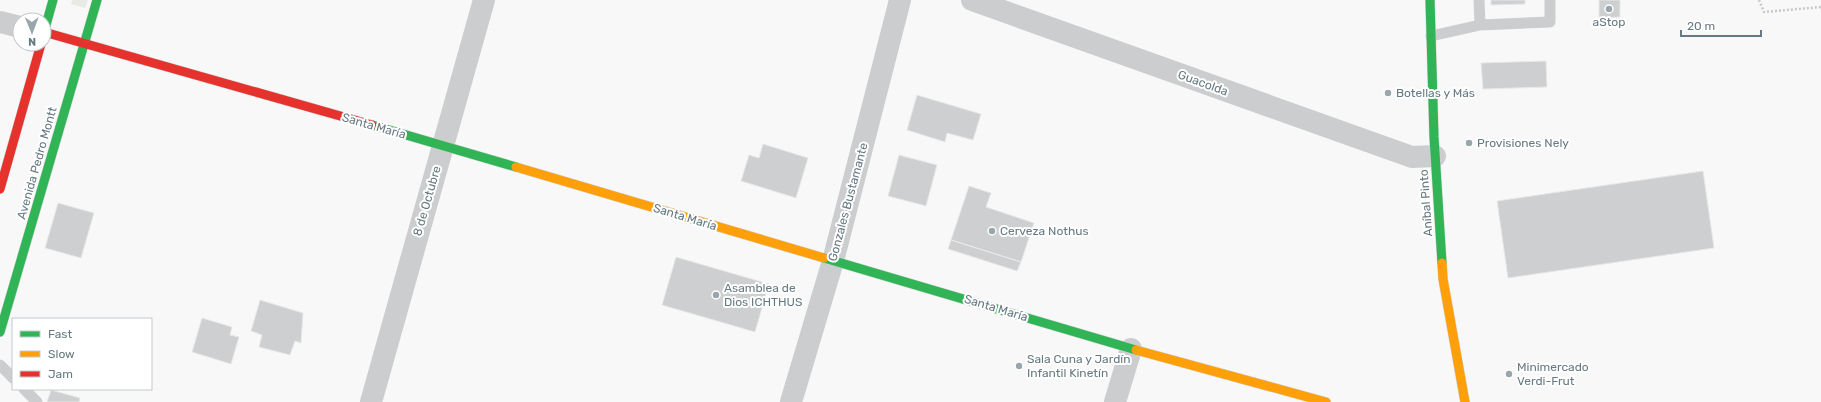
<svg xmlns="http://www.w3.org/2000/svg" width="1821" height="402" font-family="Rubik,sans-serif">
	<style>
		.green { fill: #e8eae6 }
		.building { fill: #cdcfd0; stroke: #e8e8e8 }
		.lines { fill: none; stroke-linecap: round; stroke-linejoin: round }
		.fast-casing { stroke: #d3d4d5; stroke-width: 10 }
		.slow-casing { stroke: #d3d4d5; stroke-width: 10 }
		.jam-casing { stroke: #d3d4d5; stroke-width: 10 }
		.path { stroke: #c8c9ca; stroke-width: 2.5; stroke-dasharray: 2 2; stroke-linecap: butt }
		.lane { stroke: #cbcdce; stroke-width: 11 }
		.street { stroke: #cbcdce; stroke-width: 22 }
		.fast { stroke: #30b455; stroke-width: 9 }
		.slow { stroke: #ff9f0a; stroke-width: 9 }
		.jam { stroke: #e5322d; stroke-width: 9 }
		.poi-dot { fill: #99a6ab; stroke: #fff; stroke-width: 1.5 }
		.labels { text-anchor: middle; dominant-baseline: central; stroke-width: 4; stroke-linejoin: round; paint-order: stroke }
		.poi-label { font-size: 12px; fill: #667a81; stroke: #fff; text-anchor: start }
		.street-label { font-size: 12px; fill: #667a81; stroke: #fff }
	</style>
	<rect width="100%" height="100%" fill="#f8f8f8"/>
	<path class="green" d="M72 0H88L85 8 71 4Z"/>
	<path class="building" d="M1491 0H1525V4L1491 5Z
		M1599 0H1620V17L1599 18Z
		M1546 61 1547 87 1483 89 1481 63Z
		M917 95 981 114 973 140 947 133 945 142 907 130Z
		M763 144 808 158 796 198 741 181 749 155 759 158Z
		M899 155 937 165 926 206 888 196Z
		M1703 171 1714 248 1508 278 1497 201Z
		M969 186 991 193 986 207 1034 223 1021 262 951 240Z
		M58 203 94 213 81 258 45 248Z
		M951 240 1021 262 1017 271 948 249Z
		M676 257 769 284 755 332 662 305Z
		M260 300 303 313 301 343 295 341 290 355 259 347 262 335 251 331Z
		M202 318 232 327 230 335 239 337 231 364 192 352Z
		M51 390 80 398 79 402H47Z"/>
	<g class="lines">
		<g class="fast-casing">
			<path id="fast" d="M1430 0 1434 137 1442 263
				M44 32 53 0
				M372 125 516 167
				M824 258 1136 350
				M0 332 97 0"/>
		</g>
		<g class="slow-casing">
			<path id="slow" d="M516 167 824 258
				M1442 263 1443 279 1465 402
				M1136 350 1326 402"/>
		</g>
		<g class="jam-casing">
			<path id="jam" d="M44 32 372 125
				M0 189 41 44"/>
		</g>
		<path class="path" d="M1759 0 1764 12 1821 7"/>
		<path class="lane" d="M1480 25 1550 22V0
			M1431 36 1480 25 1479 0
			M0 365 13 378
			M24 389 37 402"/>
		<path class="street" d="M972 0 1412 157 1435 156
			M0 22 20 27
			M371 402 484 0
			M791 402 833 261 900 0
			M1115 402 1131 349"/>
		<use href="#fast" class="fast"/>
		<use href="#slow" class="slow"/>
		<use href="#jam" class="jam"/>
	</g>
	<g class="poi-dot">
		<circle cx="1609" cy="9" r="4"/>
		<circle cx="1388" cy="93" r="4"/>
		<circle cx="1469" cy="143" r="4"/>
		<circle cx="992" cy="231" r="4"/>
		<circle cx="716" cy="295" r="4"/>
		<circle cx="1019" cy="366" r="4"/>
		<circle cx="1509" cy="374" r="4"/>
	</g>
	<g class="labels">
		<g class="poi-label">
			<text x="1609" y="22" text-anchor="middle">aStop</text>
			<text x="1396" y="93">Botellas y Más</text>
			<text x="1477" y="143">Provisiones Nely</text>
			<text x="1000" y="231">Cerveza Nothus</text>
			<text x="724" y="288">Asamblea de<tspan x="724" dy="14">Dios ICHTHUS</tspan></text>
			<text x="1027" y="359">Sala Cuna y Jardín<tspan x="1027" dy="14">Infantil Kinetín</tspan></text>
			<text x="1517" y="367">Minimercado<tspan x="1517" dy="14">Verdi-Frut</tspan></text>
		</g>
		<g class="street-label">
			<text transform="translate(1203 83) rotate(20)">Guacolda</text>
			<text transform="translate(374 126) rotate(16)">Santa María</text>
			<text transform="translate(37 163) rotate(-74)">Avenida Pedro Montt</text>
			<text transform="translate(427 201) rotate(-74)">8 de Octubre</text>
			<text transform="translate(848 202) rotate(-75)">Gonzales Bustamante</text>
			<text transform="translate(1426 203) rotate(-94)">Aníbal Pinto</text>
			<text transform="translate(685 217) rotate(17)">Santa María</text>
			<text transform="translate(996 308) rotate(17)">Santa María</text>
		</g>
	</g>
	<rect x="12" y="318" width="140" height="72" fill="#ffffff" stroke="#c2cacd"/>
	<rect x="20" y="331" width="20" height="6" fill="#30b455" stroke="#c2cacd"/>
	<text x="48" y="338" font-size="12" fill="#667a81">Fast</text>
	<rect x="20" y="351" width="20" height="6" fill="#ff9f0a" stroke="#c2cacd"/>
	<text x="48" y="358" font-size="12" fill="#667a81">Slow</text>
	<rect x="20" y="371" width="20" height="6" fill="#e5322d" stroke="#c2cacd"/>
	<text x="48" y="378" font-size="12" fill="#667a81">Jam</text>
	<g transform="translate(32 32) rotate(179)"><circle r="19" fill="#ffffff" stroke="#c2cacd"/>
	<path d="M0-3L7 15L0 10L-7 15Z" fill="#99a6ab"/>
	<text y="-6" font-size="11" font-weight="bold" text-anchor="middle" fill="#667a81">N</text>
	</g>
	<path d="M1681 30v6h80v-6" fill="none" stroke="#667a81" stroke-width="2"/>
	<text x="1687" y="30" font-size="12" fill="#667a81" stroke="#ffffff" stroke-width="3" paint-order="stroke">20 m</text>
</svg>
